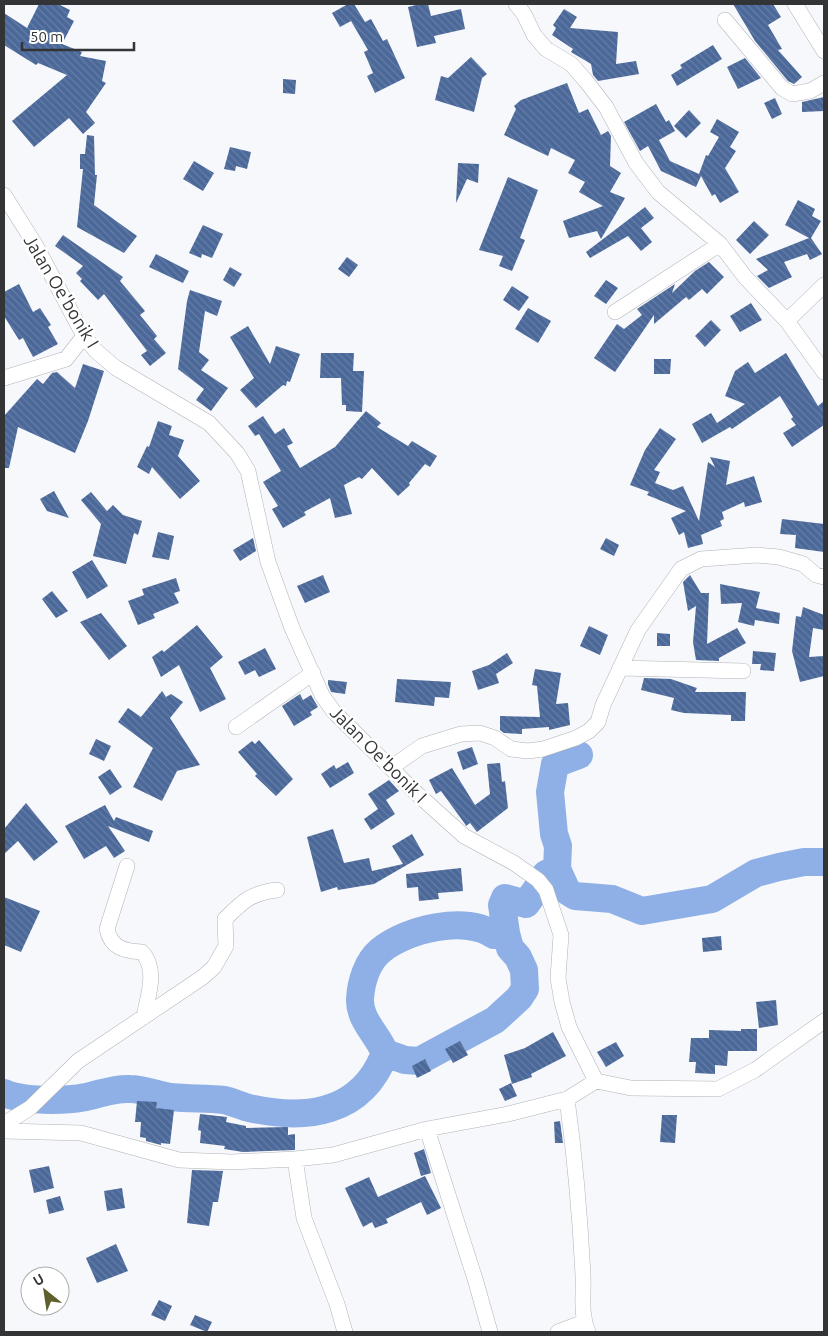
<svg xmlns="http://www.w3.org/2000/svg" width="828" height="1336" font-family="Ubuntu,sans-serif">
	<style>
		.lines { fill: none; stroke-linecap: round; stroke-linejoin: round }
		.river { stroke: #8fb0e6; stroke-width: 28 }
		.building { fill: url(#building-back-hatch) }
		.minor-casing { stroke: #b1b3b7; stroke-width: 16 }
		.minor { stroke: #fff; stroke-width: 15 }
		.labels { text-anchor: middle; dominant-baseline: central; stroke-width: 5; stroke-linejoin: round; paint-order: stroke }
		.street-label { font-size: 18px; fill: #333436; stroke: #fff }
	</style>
	<defs>
		<pattern id="building-back-hatch" width="6" height="6" patternUnits="userSpaceOnUse" patternTransform="scale(1.25)"><rect width="6" height="6" fill="#4a6899"/><path d="M-1 5l2 2M0 0l6 6M5-1l2 2" fill="none" stroke="#687ea4"/></pattern>
	</defs>
	<rect width="100%" height="100%" fill="#f6f8fc"/>
	<g class="lines">
		<path class="river" d="M557 869 558 846 554 834 550 792 555 764 579 755
			M385 1053 405 1060 419 1061 495 1020 519 998 525 989 524 970 518 957 510 948 506 933
			M4 1093C23 1102 65 1101 86 1097 101 1094 114 1088 130 1089 144 1089 157 1095 171 1097 189 1099 207 1098 224 1100 233 1102 241 1106 249 1108 306 1121 362 1114 385 1053 378 1035 359 1020 360 999 361 982 367 962 380 951 406 929 466 915 494 935L506 933 502 905 505 898 526 904 536 890 546 884V874L557 869 567 891 575 896 612 899 642 911 712 899 756 873 779 867 804 862H824"/>
	</g>
	<path class="building" d="M39 4H58L70 10 67 17 74 21 62 44 82 52 80 56 106 61 102 81 106 83 86 112 95 123 83 134 69 118 34 147 12 121 67 75 38 63 36 65 4 45V13L27 28Z
		M348 4H354L365 22 371 19 383 41 387 39 405 78 375 93 367 76 373 73 364 52 368 50 351 21 340 27 332 13Z
		M420 4H428L431 16 461 9 465 29 434 36 436 43 417 47 408 7Z
		M733 4H773L781 17 768 25 782 49 778 50 802 77 794 84 788 81 755 41Z
		M564 9 577 17 570 28 618 32 616 64 636 61 639 74 598 81 593 75 591 64 571 52 573 49 552 35 556 28 553 25Z
		M713 45 722 59 677 86 671 75 682 68 680 65Z
		M471 57 487 74 482 78 474 112 435 100 441 76 448 78Z
		M745 58 761 78 738 89 727 67Z
		M283 79 296 80 295 94 283 93Z
		M567 83 579 113 588 109 601 135 608 131 611 136 610 166 621 173 610 192 625 198 601 239 597 231 569 238 563 221 603 206 579 192 585 182 568 173 575 160 551 148 548 156 504 135 516 109 514 106 521 100Z
		M824 97V111L802 112V102Z
		M775 98 782 114 772 119 764 103Z
		M656 104 666 122 669 120 675 131 659 140 670 161 699 174 706 155 708 156 719 137 710 132 717 119 739 132 730 147 736 151 725 168 739 192 720 203 715 194 712 196 701 176 696 187 661 171 648 146 640 151 624 122Z
		M689 110 701 123 686 138 674 126Z
		M87 135 94 136 95 175H97L94 205 137 236 124 253 77 227 83 169H80V154H85Z
		M230 147 251 152 247 169 236 166 235 171 224 169Z
		M194 161 214 173 203 191 183 179Z
		M458 163 479 164 478 183 467 179 456 203Z
		M508 177 538 190 520 238 525 240 512 271 499 266 503 256 479 250Z
		M798 200 815 209 812 216 821 221 811 238 822 254 810 260 807 254 784 262 792 277 769 288 757 276 768 270 756 259 809 238 785 225Z
		M645 207 654 218 641 228 652 242 641 251 628 236 590 258 586 252Z
		M754 221 769 235 750 254 736 240Z
		M203 225 223 234 212 258 202 254 201 258 189 253Z
		M63 235 123 277 120 281 145 311 140 315 157 336 154 339 166 353 150 366 141 355 147 351 104 294 98 300 80 281 82 279 76 273 83 266 55 246Z
		M156 254 189 271 183 283 149 267Z
		M347 257 358 265 349 277 338 269Z
		M709 262 724 277 707 294 702 289 689 300 686 297 654 324V315L615 372 594 358 617 324 624 329 642 315 637 309 675 284 672 293 695 271Z
		M230 267 242 274 234 287 223 280Z
		M606 280 618 288 606 304 594 296Z
		M19 284 33 312 40 308 51 325 48 327 58 344 33 357 23 338 19 340 4 316V292Z
		M512 286 529 297 519 311 503 300Z
		M190 290 222 301 217 316 205 311 199 352 209 360 201 370 228 388 211 411 196 400 204 389 178 369 187 301Z
		M751 303 762 320 740 332 730 316Z
		M528 308 551 321 538 343 515 329Z
		M711 320 721 330 705 347 695 336Z
		M248 326 270 364 276 346 300 354 290 382 287 381 286 386 283 385 256 408 240 390 254 378 230 337Z
		M321 353H354L353 371H364L362 412 346 411V405H342L341 378H320Z
		M786 353 818 406 824 401V425L792 447 783 433 796 425 791 419 793 417 780 396 732 429 730 427 702 443 692 424 711 413 717 423 745 404 725 396 735 371 748 362 755 373Z
		M654 359H671L670 374H654Z
		M83 364 104 371 88 421 75 453 18 427 9 468H4V416L37 379 43 384 52 373 57 372 75 388Z
		M366 411 381 423 377 427 408 446 412 441 437 456 430 467 425 464 409 483 410 485 398 496 372 468 362 479 359 477 344 485 352 514 335 518 330 498 304 512 306 515 283 528 272 509 278 506 263 482 281 471 259 434 255 436 248 426 263 416 275 434 284 428 293 443 287 446 300 468 335 447Z
		M158 421 172 426 169 435 184 440 178 456 200 481 180 499 152 467 149 474 137 467 147 446 149 447Z
		M660 428 676 439 654 470 660 472 655 483 673 490 683 486 699 521 708 462 715 467 710 457 730 461 726 485 754 476 762 502 745 507 744 502 722 512 724 519 720 521 722 526 701 535 703 544 688 548 684 532 679 535 671 518 686 511 647 495 649 492 630 485 645 450Z
		M54 491 69 518 47 511 40 499Z
		M91 492 107 511 113 505 123 515 142 521 138 535 134 533 126 564 93 556 101 524 81 500Z
		M782 519 824 524V552L795 548 796 535 780 534Z
		M158 532 174 536 169 560 152 557Z
		M253 538 256 551 240 561 233 550Z
		M606 538 619 545 614 556 600 549Z
		M92 560 108 586 87 599 72 572Z
		M323 575 330 592 305 603 297 586Z
		M690 575 701 593H709L707 644 737 628 746 643 719 658V661L696 660 693 642 696 606 688 611 683 582Z
		M176 578 180 591 174 593 179 603 153 614 155 618 138 625 128 601 144 595 142 589Z
		M720 584 760 592 756 608 780 613 779 624 755 620 754 626 738 622 742 603 721 604Z
		M52 591 68 611 56 618 42 599Z
		M803 607 824 615V630L813 628 809 657 824 656V676L800 682 792 651 796 616 801 617Z
		M101 613 127 646 109 660 80 622Z
		M197 625 223 657 210 668 226 699 200 712 179 665 161 677 152 657 162 650 164 652Z
		M589 626 608 635 600 655 580 646Z
		M657 633 670 634V646H657Z
		M265 648 276 669 259 677 255 670 245 675 238 662Z
		M753 651 776 653 774 671 760 670 761 664H752Z
		M507 653 513 663 496 674 499 683 478 690 472 671 489 665Z
		M535 669 561 673 556 704 568 703 570 725 549 730V727L522 729V734L504 733 500 730V716L540 717 537 686 532 685Z
		M644 678 671 679 697 688 695 692H746L745 721H731V715L684 713 671 710 674 698 641 690Z
		M397 679 451 682 449 698 435 697 434 706 395 702Z
		M328 680 347 682 345 694 331 692 328 684Z
		M162 691 166 697 171 694 183 702 170 718 200 765 177 771 162 801 133 787 153 748 118 722 128 708 141 717Z
		M300 694 303 700 311 695 318 707 310 712 312 715 294 726 282 706Z
		M96 739 111 746 104 761 89 754Z
		M259 740 293 779 276 796 255 776 257 774 238 752 252 741 255 744Z
		M472 747 478 764 463 770 457 752Z
		M348 762 354 773 330 788 321 774 334 765 336 769Z
		M500 763 502 782 505 781 508 808 477 832 470 823 466 826 465 824 441 791 436 794 429 780 452 768 475 805 490 794 487 764Z
		M110 769 122 787 110 795 98 777Z
		M389 780 399 791 386 800 395 814 371 830 364 819 378 809 368 794Z
		M26 803 58 842 34 861 18 841 4 854V829Z
		M105 805 114 821 116 817 153 831 149 842 108 826 125 851 114 858 106 846 84 859 65 826Z
		M333 829 344 863 369 858 372 871 403 864 392 846 412 834 424 855 374 884 338 890 337 887 321 892 307 837Z
		M461 868 463 891 438 893 439 899 419 901 418 887 407 888 406 874Z
		M4 897 40 911 21 952 4 945Z
		M721 936 722 950 703 952 702 938Z
		M776 1000 778 1025 759 1028 756 1002Z
		M741 1029H757V1051H728L727 1066 715 1065V1074L695 1073 696 1062H689L691 1038H709V1030L741 1031Z
		M553 1032 566 1056 531 1074 532 1077 512 1084 504 1055 525 1048Z
		M460 1041 468 1055 453 1063 445 1049Z
		M616 1042 624 1056 606 1067 597 1052Z
		M425 1059 431 1071 417 1078 412 1066Z
		M511 1083 517 1096 505 1101 499 1089Z
		M137 1101 157 1102 156 1108 174 1110 170 1144 161 1143V1145L146 1141V1138L140 1137 141 1122H135Z
		M200 1114 227 1117 226 1122 246 1126V1128L288 1127V1135L295 1134V1150L243 1152 224 1149 225 1146 200 1143 201 1131 198 1130Z
		M662 1115H677L675 1143 660 1142Z
		M560 1121 563 1143H555L554 1122Z
		M424 1149 431 1173 421 1176 414 1153Z
		M49 1166 54 1188 34 1193 29 1170Z
		M192 1170 223 1171 218 1202H213L209 1226 187 1223Z
		M425 1176 441 1208 427 1215 421 1202 386 1219 388 1223 375 1228 372 1222 363 1227 345 1188 369 1177 378 1197Z
		M122 1188 125 1208 107 1211 104 1191Z
		M60 1196 64 1210 49 1214 46 1200Z
		M116 1244 128 1271 97 1283 86 1258Z
		M159 1300 172 1306 165 1321 151 1315Z
		M195 1315 212 1322 207 1332 190 1325Z"/>
	<g class="lines">
		<g class="minor-casing">
			<path id="minor" d="M516 4 524 14 534 35 546 49 571 64 586 81 606 107 636 163 658 192 720 244 745 277 787 321 824 372
				M795 4 824 51
				M725 20 782 88 792 94 810 91 824 83
				M4 195 36 246 84 336 96 351 116 368 209 423 237 453 248 471 268 562 292 628 322 695 334 712 414 791 464 836 514 863 538 880 546 890 561 935 558 978 562 1002 569 1027 596 1081 631 1088 718 1089 755 1070 824 1021
				M615 312 720 244
				M787 321 824 285
				M4 378 66 359 84 336
				M620 668 743 671
				M236 727 313 673
				M392 767 422 746 461 734 480 733 495 738 511 749 528 751 543 749 576 738 589 731 598 722 603 705 638 630 681 569 701 559 757 555 779 557 803 564 816 575 824 577
				M127 866 107 929C111 948 124 951 142 952 158 970 148 995 144 1017
				M567 1099C575 1158 580 1216 583 1275 584 1295 580 1313 588 1332
				M4 1124 30 1108 78 1061 203 977 214 967 226 946 225 919C243 901 251 893 277 890
				M427 1129 476 1282 490 1332
				M4 1131 81 1133 179 1160 232 1162 295 1159 333 1155 427 1129 508 1114 567 1099 596 1081
				M295 1159 304 1218 337 1304 345 1332
				M558 1332 584 1322"/>
		</g>
		<use href="#minor" class="minor"/>
	</g>
	<g class="labels">
		<g class="street-label">
			<text transform="translate(62 291) rotate(59)">Jalan Oe'bonik I</text>
			<text transform="translate(379 754) rotate(45)">Jalan Oe'bonik I</text>
		</g>
	</g>
	<rect width="828" height="1336" fill="none" stroke="#333436" stroke-width="10"/>
	<g transform="translate(45 1291) rotate(330)"><circle r="24" fill="#ffffff" stroke="#adaeaf"/>
	<path d="M0-4L9 19L0 12L-9 19Z" fill="#5e5f2c"/>
	<text y="-8" font-size="14" font-weight="bold" text-anchor="middle" fill="#333436">U</text>
	</g>
	<path d="M22 42v8h112v-8" fill="none" stroke="#333436" stroke-width="2.5"/>
	<text x="30" y="42" font-size="15" fill="#333436" stroke="#ffffff" stroke-width="4" paint-order="stroke">50 m</text>
</svg>
